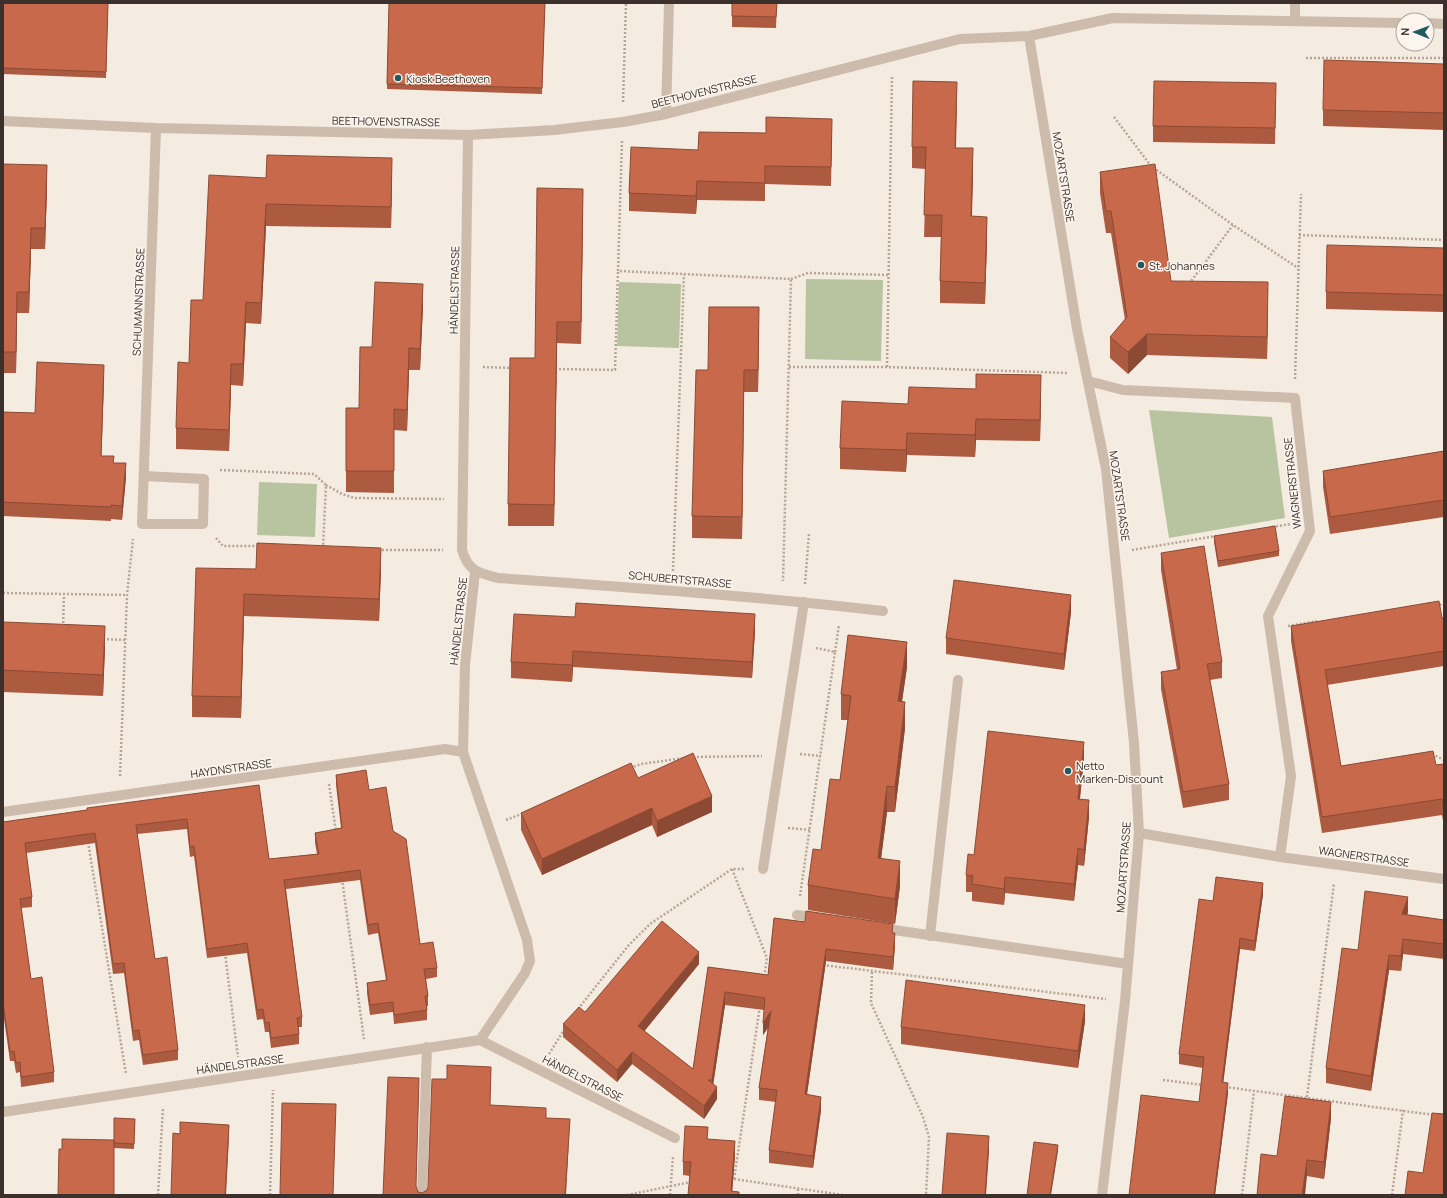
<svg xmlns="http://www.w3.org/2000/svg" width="1447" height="1198" font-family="Manrope,sans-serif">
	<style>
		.green { fill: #b8c4a0 }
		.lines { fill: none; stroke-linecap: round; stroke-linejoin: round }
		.path { stroke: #b9a596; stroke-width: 2.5; stroke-dasharray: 2 2; stroke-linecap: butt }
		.service { stroke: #cdbbac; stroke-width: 10 }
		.minor { stroke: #cdbbac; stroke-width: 10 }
		.wall { fill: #ac5a40 }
		.shaded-wall { fill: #8c4a34 }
		.building { fill: #c8694b; stroke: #8c4a34 }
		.poi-dot { fill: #1f5a5e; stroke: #fbf5ee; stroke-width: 1.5 }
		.labels { text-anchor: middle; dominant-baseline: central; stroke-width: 3; stroke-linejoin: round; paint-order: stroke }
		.poi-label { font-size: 11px; fill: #3b302b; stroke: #fbf5ee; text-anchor: start }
		.street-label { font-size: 11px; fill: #3b302b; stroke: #fbf5ee }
	</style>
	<rect width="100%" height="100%" fill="#f4ebe1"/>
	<path class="green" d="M806 279 883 280 881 361 805 359Z
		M619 282 681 284 679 348 617 346Z
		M1149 410 1272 417 1285 518 1169 538Z
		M259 482 317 484 315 537 257 535Z"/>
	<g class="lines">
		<path class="path" d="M1306 58H1444
			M623 102 626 3
			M1114 117 1151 166 1233 225 1298 268
			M622 141 618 271 791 279 783 581
			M1299 235 1444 240
			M791 279 808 273 888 275
			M1189 284 1233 225
			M483 367 512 368
			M789 367H887L1068 373
			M887 367 892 77
			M555 369 615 370 618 271
			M1295 379 1301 194
			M220 470 314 474 326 485 323 547
			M326 485 342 494 354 498 444 499
			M1272 527 1291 524
			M216 538 223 546H260
			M378 550H443
			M1132 550 1216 536
			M673 571 684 274
			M805 584 809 534
			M3 593 127 595
			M1436 603 1444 606
			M1288 626 1317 621
			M63 627 64 595
			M103 639 125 640
			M835 652 839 625
			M800 754 821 756
			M1432 754 1444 760
			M693 757 762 756
			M630 768 641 764 684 758
			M120 776 127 595 133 539
			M329 784 336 832
			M506 820 524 813
			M788 828 811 830
			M88 842 126 1074
			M732 869 767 958 764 978
			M342 879 364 1039
			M800 896 835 652 816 648
			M225 953 238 1057
			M823 965 1106 999
			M872 972 871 1003 923 1117 929 1137 926 1195
			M578 1009 628 946 650 924 732 869H745
			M549 1054 564 1030
			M1163 1080 1202 1085
			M1225 1087 1434 1115
			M1307 1097 1334 883
			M734 1179 760 1006
			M734 1179 843 1195
			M158 1195 163 1107
			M270 1195 273 1090
			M627 1195 691 1182
			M670 1195 673 1157
			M798 1195V1188
			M1242 1195 1254 1091
			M1392 1195 1403 1110"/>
		<path class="service" d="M1295 21V3
			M463 752 465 665 475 572
			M763 869 804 602
			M930 936 958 680
			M422 1195 427 1047"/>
		<path class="minor" d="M1427 23 1444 24
			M1029 36 1077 329 1106 469 1134 743 1139 833 1125 1001 1102 1195
			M666 114 669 3
			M3 121 156 128 468 135 554 130 623 122 666 114 960 39 1029 36 1113 18 1403 23
			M468 135 462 550C468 571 478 573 498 578 626 587 755 596 883 611
			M1088 381 1123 390 1295 398 1310 531 1268 616 1291 776 1280 857
			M144 476 204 479 203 524H142L156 128
			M3 812 445 749 463 752 527 940 530 961 525 973 480 1040 3 1112
			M1139 833 1280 857 1444 879
			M797 915 819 918
			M880 928 1128 964
			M480 1040 675 1138"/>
	</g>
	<path class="wall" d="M3 3H108L106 78 3 74Z
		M389 3H545L542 94 387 89Z
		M732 3H777L776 28 732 27Z
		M1444 64V130L1323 126V110Z
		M1276 100 1275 144 1153 142V126Z
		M957 104 956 148 973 170 972 216 987 238 985 304 940 303V281L941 237H924L926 169 912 168V147Z
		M832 137 831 186 765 184V201L697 200 696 214 629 211V193L698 150Z
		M3 164 47 187 45 249H31L29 313H17L16 373H3Z
		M1100 172 1171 281 1268 304 1267 359 1147 355 1128 374 1110 358V337L1125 320 1111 233H1106L1100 193Z
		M266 178 392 179 391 228 266 226 261 324 246 323 243 386 231 385 229 451 176 449V428L189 363 203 300Z
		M583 210 581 344 557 343 554 526H508V504L535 358Z
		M1444 248V312L1326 309V292Z
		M423 306 420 370H409L407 431 394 430V493L346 492V408H359L372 347Z
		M759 329 758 392H744L742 539 692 538V516L708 370Z
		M104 378 101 456 114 463 126 477 122 520 111 519V521L3 516V412L35 413Z
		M1041 397 1040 441 976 440 975 457 907 455 906 472 840 469V448L908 404Z
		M1444 451V517L1330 534 1323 487V471Z
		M1214 536 1279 551V556L1218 567 1214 542Z
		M1161 553 1222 662V678L1210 680 1229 784V800L1183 808 1161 689V672L1177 670 1161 570Z
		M256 569H381L379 621 244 616 241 718 192 717V696Z
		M1071 612 1064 670 946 654V638Z
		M575 617 755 631 752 678 573 667 572 682 511 678V662Z
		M1444 618V666L1327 685 1341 766 1436 765 1444 764V826L1442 815 1322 833 1291 641V626Z
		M3 622 105 647 103 696 3 692Z
		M907 667 902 702 905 728 895 812H887L881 858 900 886 895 924 808 910V885L821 850 840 780 848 720H841V694Z
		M1084 759 1080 799 1089 817 1084 866 1078 865 1074 901 1005 893 1004 905 972 901V892H966V875L974 855Z
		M336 775 369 790 393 831 420 944 437 968V977L426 979 428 996V1006H427V1020L394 1024 393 1012 370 1015 367 993V983L386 980 378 933 368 935 360 880 286 889 302 1017V1027H298L299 1034V1044L271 1048 269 1032H265L263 1019 257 1020 247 953 207 958 194 856 190 857 187 829 137 834 155 959 178 1050V1060L143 1065 139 1040 133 1041 124 973 113 974 95 843 26 853 32 897V907L21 908 31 979 54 1072V1082L21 1087 20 1072 16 1073 14 1061H10L3 1012V822L259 785 269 859 317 854 315 843V833L341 828 336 785Z
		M638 778 712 812 657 837 652 825 542 875 521 830V813Z
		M1263 894 1255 951 1240 949 1223 1082 1228 1093 1215 1195H1129L1199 1102 1203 1068 1179 1064V1054L1213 901Z
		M1408 912 1407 915 1444 920V959L1403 954 1401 971 1389 970 1371 1091 1326 1083V1068L1358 950Z
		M774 918 893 933 895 945 893 970 826 961 807 1095 821 1110 813 1168 769 1163V1150L776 1102 759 1100V1088L768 1027 763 1035 764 1010 725 1005 713 1084 717 1099 704 1119 632 1064 617 1082 563 1037V1024L585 1012 699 964 644 1031 693 1069 708 967 768 975Z
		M1085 1021 1078 1068 901 1044V1027Z
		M1331 1118 1324 1179 1307 1176 1277 1156Z
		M135 1124 134 1149 114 1148 62 1149 113 1140Z
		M708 1139 735 1155 732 1191 739 1195 690 1176 683 1175V1162Z"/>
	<path class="shaded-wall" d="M973 148V170L971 238V216Z
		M392 158V179L391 228V207Z
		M47 165V187L45 249V228Z
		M697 181V200L696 214V196Z
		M583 189V210L581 344V322Z
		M266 204V226L261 324V303Z
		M987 217V238L985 304V283Z
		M31 228V249L29 313V292Z
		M1268 282V304L1267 359V337Z
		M423 284V306L420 370V349Z
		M17 292V313L16 373V352Z
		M246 302V323L243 386V364Z
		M759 307V329L758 392V370Z
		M557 322V343L554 526V505Z
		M1147 334V355L1128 374V352Z
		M409 348V370L407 431V410Z
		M231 364V385L229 451V430Z
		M104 365V378L101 469V456Z
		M744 370V392L742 539V517Z
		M1041 375V397L1040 441V420Z
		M976 419V440L975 457V435Z
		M907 433V455L906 472V450Z
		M126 463V477L122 520V506Z
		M381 548V569L379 621V599Z
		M244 594V616L241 718V697Z
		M1071 595V612L1064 670V654Z
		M755 614V631L752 678V662Z
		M105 626V647L103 696V675Z
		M907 642V667L898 727V701Z
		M573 651V667L572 682V665Z
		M905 702V728L895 812V787Z
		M1084 742V759L1078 815V799Z
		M887 786V812L878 883V858Z
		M712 796V812L657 837V821Z
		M1089 800V817L1084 866V850Z
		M652 808V825L542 875V859Z
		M1078 848V865L1074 901V884Z
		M900 861V886L895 924V899Z
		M1005 877V893L1004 905V889Z
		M1263 883V894L1255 951V941Z
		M1408 897V912L1402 929V914Z
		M895 933V945L893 970V957Z
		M1240 938V949L1222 1093V1082Z
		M1403 939V954L1401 971V956Z
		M826 949V961L805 1107V1094Z
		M699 952V964L638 1039V1026Z
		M1389 955V970L1371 1091V1076Z
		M725 992V1005L712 1093V1080Z
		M1085 1005V1021L1078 1068V1051Z
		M771 1011V1024L763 1035V1023Z
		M632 1052V1064L617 1082V1070Z
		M1228 1083V1093L1215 1195H1214Z
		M717 1087V1099L704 1119V1106Z
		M821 1097V1110L813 1168V1156Z
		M1331 1102V1118L1324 1179V1162Z
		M570 1119 566 1195H565Z
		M229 1125V1136L226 1195H225Z
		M989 1136V1152L986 1195H985Z
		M735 1141V1155L732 1195 731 1191Z
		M1058 1145V1151L1051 1195H1050Z
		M1307 1160V1176L1305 1195H1302Z"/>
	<path class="building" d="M3 3H108L106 72 3 68Z
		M389 3H545L542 88 387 84Z
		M732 3H777L776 17 732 16Z
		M1324 60 1444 64V113L1323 110Z
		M913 81 957 82 955 148H973L971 216 987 217 985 283 940 281 942 215H924L926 147H912Z
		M1154 81 1276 83 1275 128 1153 126Z
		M766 117 832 119 831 167 765 166V183L697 181 696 196 629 193 631 147 698 150 699 132 766 133Z
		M267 155 392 158 391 207 266 204 261 303 246 302 243 364H231L229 430 176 428 178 362 189 363 191 300H203L209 175 266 178Z
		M3 164 47 165 45 228H31L29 292H17L16 352H3Z
		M1155 164 1171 281 1268 282 1267 337 1147 334 1128 352 1110 337 1127 317 1111 211H1106L1100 172Z
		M537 188 583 189 581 322H557L554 505 508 504 510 358H535Z
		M1327 245 1444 248V295L1326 292Z
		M375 282 423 284 420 349 409 348 407 410 394 409V471H346V408H359L360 347H372Z
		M709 307H759L758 370H744L742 517 692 516 696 370H708Z
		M37 362 104 365 101 456H114L113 463H126L122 506 111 505V507L3 502V412L35 413Z
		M976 374 1041 375 1040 420 976 419 975 435 907 433 906 450 840 448 842 401 908 404 909 387 976 389Z
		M1444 451V500L1330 517 1323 471Z
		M1275 526 1279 551 1218 561 1214 536Z
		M257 543 381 548 379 599 244 594 241 697 192 696 196 568 256 569Z
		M1204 546 1222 662 1207 664 1229 784 1183 792 1161 672 1180 669 1161 553Z
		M954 580 1071 595 1064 654 946 638Z
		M1439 601 1442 618H1444V651L1325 670 1341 766 1433 751 1436 765 1444 764V811L1442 799 1322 817 1291 626Z
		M576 603 755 614 752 662 573 651 572 665 511 662 514 614 575 617Z
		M3 622 105 626 103 675 3 670Z
		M848 635 907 642 898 701 905 702 895 787 887 786 878 858 900 861 895 899 808 885 813 849 821 850 830 779 840 780 851 696 841 694Z
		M988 731 1084 742 1078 799 1089 800 1084 850 1078 848 1074 884 1005 877 1004 889 972 884 973 876 966 875 968 854 974 855Z
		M693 753 712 796 657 821 652 808 542 859 521 813 631 763 638 778Z
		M366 770 369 790 386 787 393 831 406 839 420 944 433 942 437 968 424 969 428 996H425L427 1010 394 1015 393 1002 370 1005 367 983 387 980 378 923 368 925 360 870 284 880 302 1017 297 1018 299 1034 271 1038 269 1022 265 1023 263 1009 257 1010 247 943 207 949 194 846 190 847 187 819 136 825 155 959 167 957 178 1050 143 1055 139 1030 133 1031 124 963 113 964 95 833 25 843 32 897 20 899 31 979 42 977 54 1072 21 1077 20 1062 16 1063 14 1051 10 1052 3 1003V822L87 810V808L259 785 269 859 319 854 315 833 342 828 336 775Z
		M1216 877 1263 883 1255 941 1240 938 1222 1082 1228 1083 1214 1195H1129L1141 1095 1199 1102 1204 1057 1179 1054 1199 899 1213 901Z
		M1365 891 1408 897 1402 914 1444 920V944L1403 939 1401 956 1389 955 1371 1076 1326 1068 1342 948 1358 950Z
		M806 911 893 924 892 933H895L893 957 826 949 805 1094 821 1097 813 1156 769 1150 777 1090 759 1088 771 1011 763 1023 765 998 725 992 712 1080H708L717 1087 704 1106 632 1052 617 1070 563 1024 579 1007 585 1012 662 921 699 952 638 1026 693 1069 708 967 768 975 774 918 805 922Z
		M906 980 1085 1005 1078 1051 901 1027Z
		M447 1065 491 1067 490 1105 546 1108V1118L570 1119 565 1195H383L388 1077 419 1078 416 1186 418 1192 422 1193 427 1190 428 1187 432 1079H447Z
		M1285 1096 1331 1102 1324 1162 1307 1160 1302 1195H1257L1261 1154 1277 1156Z
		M282 1103 336 1104 333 1195H280Z
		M1432 1113 1444 1114V1195H1405L1408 1171 1423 1173Z
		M114 1118 135 1119 134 1144 114 1143Z
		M180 1122 229 1125 225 1195H171L173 1133 180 1134Z
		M685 1126 708 1127 707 1139 735 1141 731 1191 739 1192V1195H688L691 1162H683Z
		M947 1133 989 1136 985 1195H942Z
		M62 1139 114 1140V1195H58L59 1149H62Z
		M1034 1142 1058 1145 1050 1195H1027Z"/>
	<g class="poi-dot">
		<circle cx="398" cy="78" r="4"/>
		<circle cx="1141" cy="265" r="4"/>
		<circle cx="1068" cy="771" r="4"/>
	</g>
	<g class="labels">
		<g class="poi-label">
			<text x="406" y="78">Kiosk Beethoven</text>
			<text x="1149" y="265">St. Johannes</text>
			<text x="1076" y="765">Netto<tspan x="1076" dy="13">Marken-Discount</tspan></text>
		</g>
		<g class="street-label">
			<text transform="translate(704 91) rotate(-14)">BEETHOVENSTRASSE</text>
			<text transform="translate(386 121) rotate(1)">BEETHOVENSTRASSE</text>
			<text transform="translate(1064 177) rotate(81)">MOZARTSTRASSE</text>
			<text transform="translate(454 290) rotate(-89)">HÄNDELSTRASSE</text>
			<text transform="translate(138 302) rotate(-88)">SCHUMANNSTRASSE</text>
			<text transform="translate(1292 483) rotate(-96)">WAGNERSTRASSE</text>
			<text transform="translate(1120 496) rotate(82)">MOZARTSTRASSE</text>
			<text transform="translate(680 579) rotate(5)">SCHUBERTSTRASSE</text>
			<text transform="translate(458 621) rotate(-84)">HÄNDELSTRASSE</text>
			<text transform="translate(231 768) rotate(-8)">HAYDNSTRASSE</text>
			<text transform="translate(1364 856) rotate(8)">WAGNERSTRASSE</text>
			<text transform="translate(1123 867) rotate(-86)">MOZARTSTRASSE</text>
			<text transform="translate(240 1064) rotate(-8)">HÄNDELSTRASSE</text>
			<text transform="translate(583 1078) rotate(27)">HÄNDELSTRASSE</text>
		</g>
	</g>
	<rect width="1447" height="1198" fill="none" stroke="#3b302b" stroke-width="8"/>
	<g transform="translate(1415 32) rotate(271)"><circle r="19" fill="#fbf5ee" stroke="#aea6a0"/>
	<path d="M0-3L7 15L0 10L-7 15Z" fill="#1f5a5e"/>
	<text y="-6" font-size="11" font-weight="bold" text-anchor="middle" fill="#3b302b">N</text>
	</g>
</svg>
